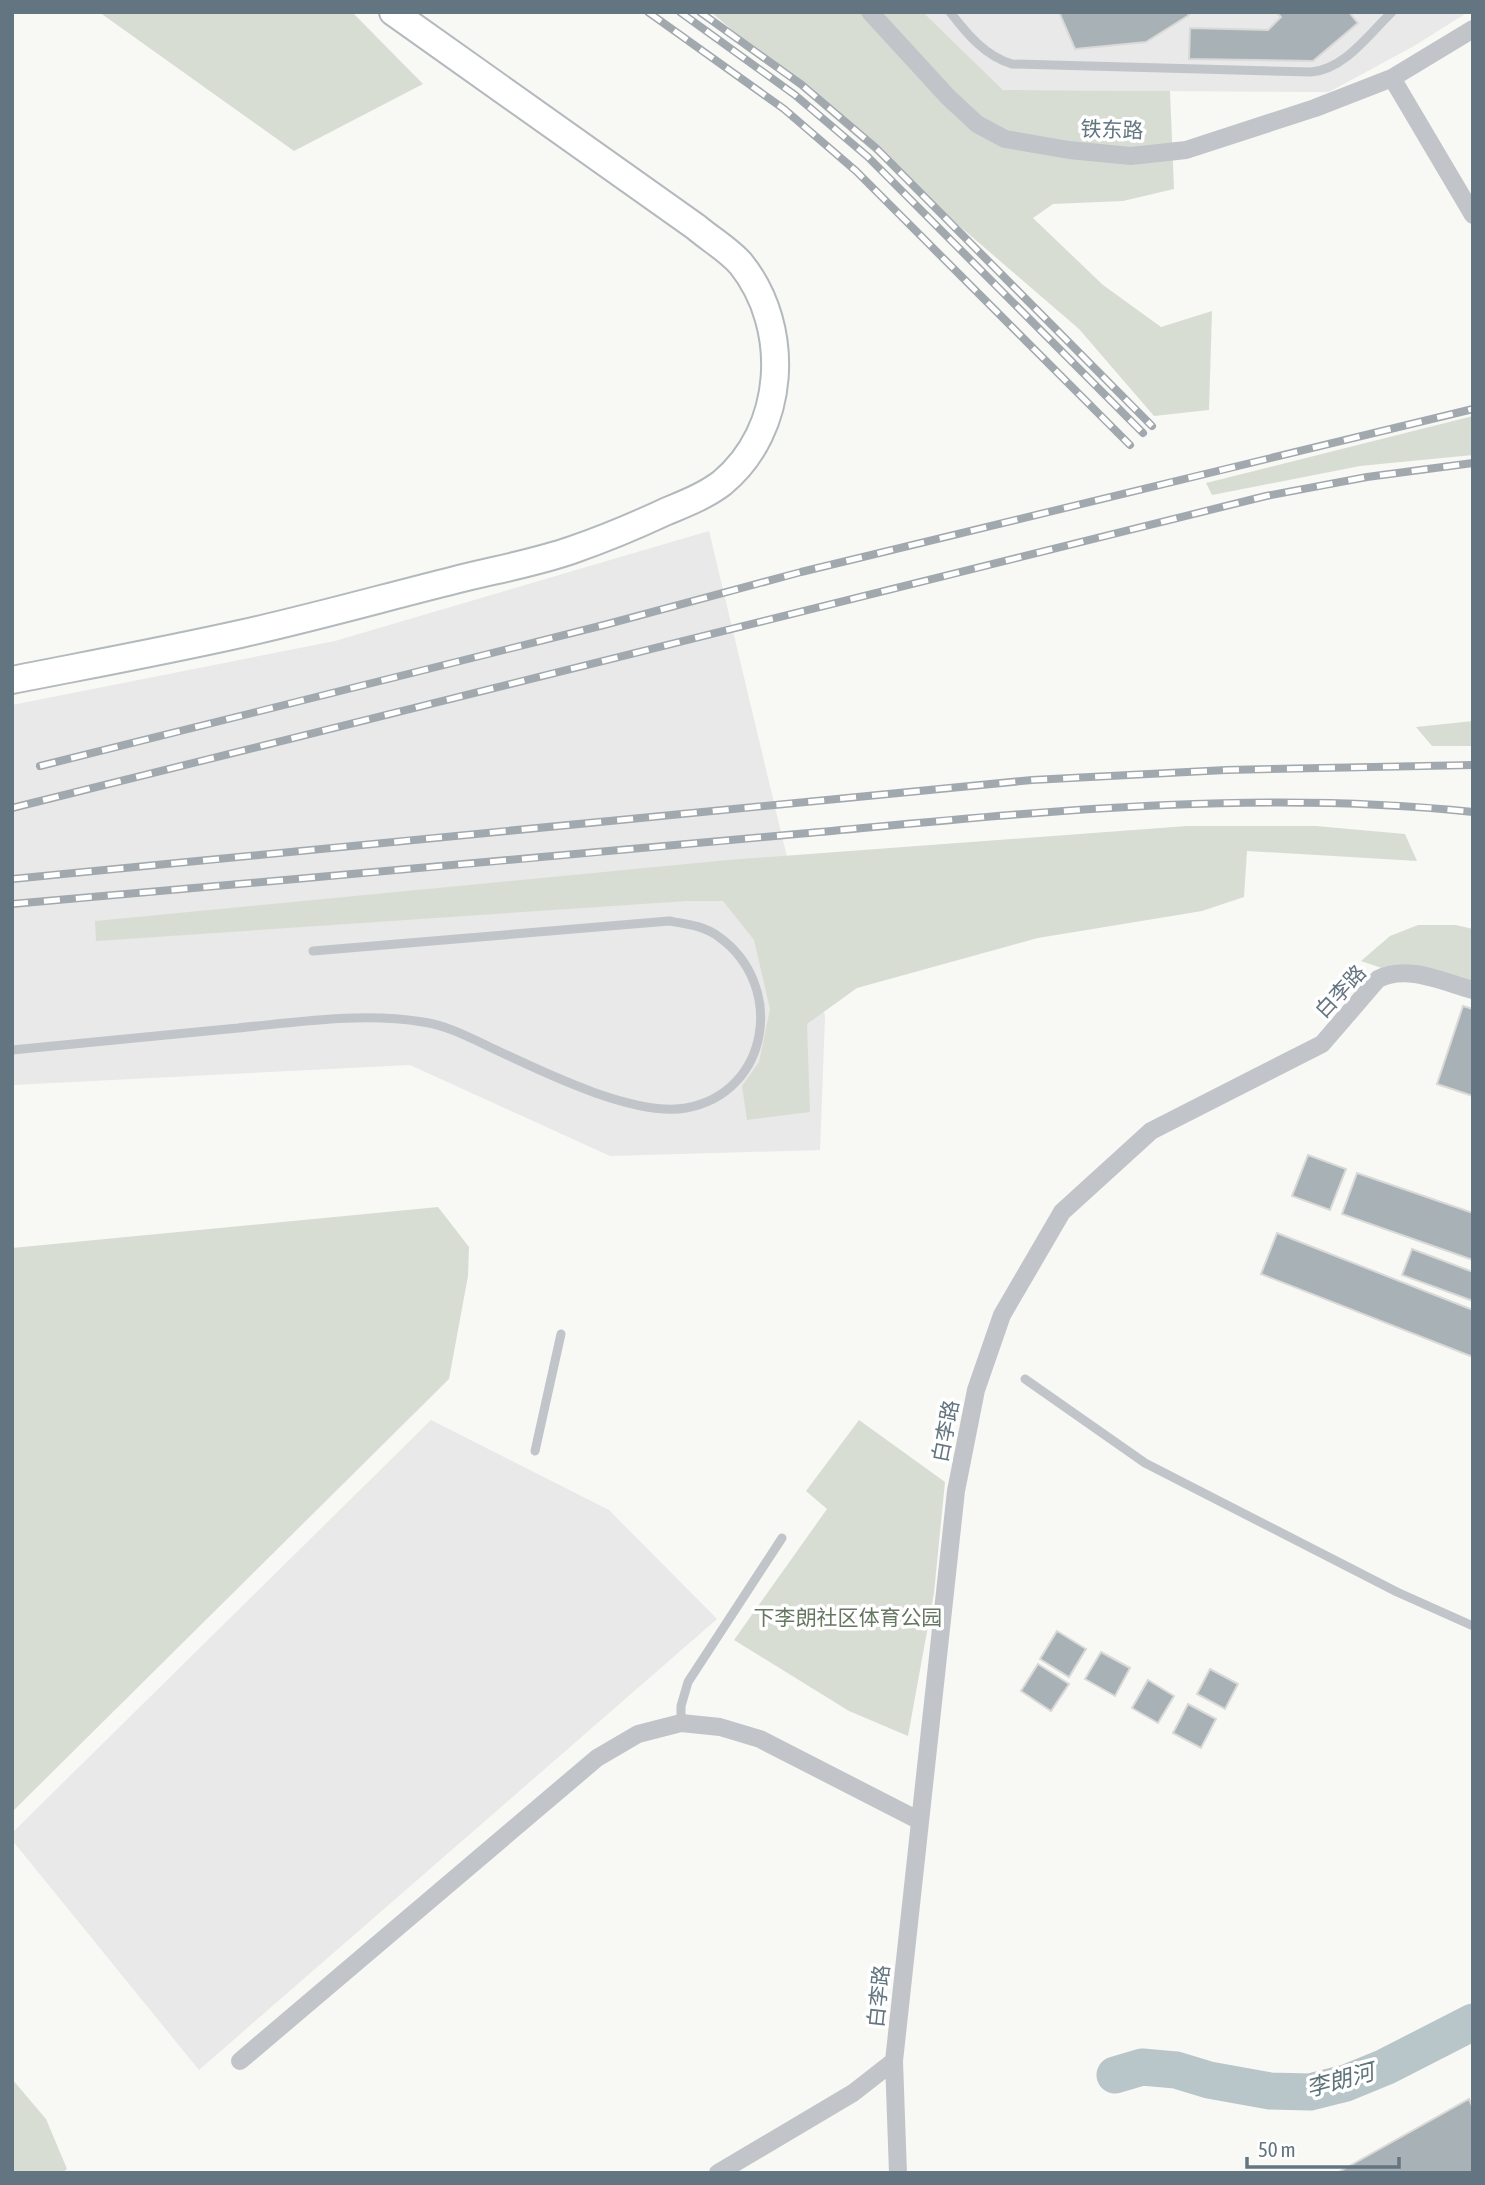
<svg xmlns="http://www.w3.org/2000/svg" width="1485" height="2185" font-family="'Asap Condensed','Noto Sans SC',sans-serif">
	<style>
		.built { fill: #e8e9e8 }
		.green { fill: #d8ddd4 }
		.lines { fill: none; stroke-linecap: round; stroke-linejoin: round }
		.river { stroke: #b8c5c9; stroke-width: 37 }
		.building { fill: #a7b1b6; stroke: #d9d9d7; stroke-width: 2 }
		.secondary-casing { stroke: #b3b9bd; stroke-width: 30 }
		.lane { stroke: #c1c5c9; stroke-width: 9 }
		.street { stroke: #c1c5c9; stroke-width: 18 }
		.secondary { stroke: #fff; stroke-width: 26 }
		.rail-casing { stroke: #a2a9ae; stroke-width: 8 }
		.rail { stroke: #fff; stroke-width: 5; stroke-dasharray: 16; stroke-linecap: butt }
		.labels { text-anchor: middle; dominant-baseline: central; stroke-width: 7; stroke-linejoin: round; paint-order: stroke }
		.street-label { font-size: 21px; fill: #637580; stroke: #fff }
		.park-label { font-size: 21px; fill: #677862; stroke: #fff }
		.water-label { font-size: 23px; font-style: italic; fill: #5e747a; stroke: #fff }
	</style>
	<rect width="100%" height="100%" fill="#f8f8f5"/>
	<path class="built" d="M923 12H1468L1414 46 1329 92 1003 90Z
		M709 531 825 1016 820 1150 610 1156 410 1065 12 1085V705L335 641Z
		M431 1420 609 1510 717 1619 199 2070 12 1840V1833Z"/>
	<path class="green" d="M99 12H352L423 84 294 151Z
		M711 12H923L1003 90 1170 91 1174 189 1123 201 1053 204 1033 218 1103 285 1161 327 1212 311 1209 410 1154 416 1079 329Z
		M1473 416V455L1360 466 1212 495 1206 483Z
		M1473 721V746H1432L1416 727Z
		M1187 826H1316L1405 834 1417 861 1247 851 1244 897 1202 911 1038 938 857 988 807 1024 810 1112 747 1120 742 1086 759 1062 770 1009 754 940 723 901H687L96 941 95 921 728 860Z
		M1418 925H1456L1473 929V999L1361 961 1390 936Z
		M438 1207 469 1247 468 1276 449 1379 12 1812V1248Z
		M859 1420 945 1482 934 1593 908 1736 849 1711 734 1640 827 1509 806 1491Z
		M12 2079 46 2119 67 2169 62 2173H12Z"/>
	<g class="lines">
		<path class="river" d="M1115 2075 1142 2067 1176 2070 1209 2080 1270 2091 1310 2092 1346 2083 1385 2067 1473 2022"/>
	</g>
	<path class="building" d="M1059 12H1187L1189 15 1146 42 1075 49Z
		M1276 12H1349L1358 23 1313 61 1189 59 1190 28 1268 30 1281 17Z
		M1463 1006 1473 1009V1096L1437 1084Z
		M1308 1155 1346 1169 1330 1210 1292 1196Z
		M1357 1173 1473 1213V1260L1342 1214Z
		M1277 1233 1473 1310V1357L1261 1274Z
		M1412 1249 1473 1272V1301L1402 1275Z
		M1057 1631 1086 1649 1069 1677 1040 1659Z
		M1101 1652 1130 1668 1115 1696 1085 1679Z
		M1038 1664 1069 1684 1051 1711 1021 1691Z
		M1210 1669 1238 1684 1225 1709 1197 1694Z
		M1148 1680 1174 1696 1158 1723 1132 1708Z
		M1188 1704 1216 1719 1201 1748 1173 1733Z
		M1469 2099 1473 2108V2173H1337Z"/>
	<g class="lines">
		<g class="secondary-casing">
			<path id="secondary" d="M12 680C88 665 164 651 240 634 312 618 383 598 455 580 494 570 535 563 572 550 604 539 635 526 665 512 684 504 705 496 722 483 786 430 792 328 741 264 729 250 710 239 696 227L393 12"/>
		</g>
		<path class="lane" d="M950 12C967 34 985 56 1012 64L1311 72C1344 70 1369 34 1392 12
			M12 1050C88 1042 163 1035 238 1028 299 1022 362 1012 423 1022 446 1025 471 1038 492 1048 541 1071 633 1117 686 1108 770 1093 786 985 719 937 705 926 687 924 669 921L313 951
			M1025 1379 1145 1463 1397 1592 1473 1626
			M535 1451 561 1334
			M681 1723V1706L688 1682 782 1538"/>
		<path class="street" d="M870 12 948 97 977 124 1005 139 1069 150 1131 156 1186 150 1315 108 1392 78 1473 29
			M1392 78 1473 215
			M240 2061 597 1758 638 1734 681 1723 720 1727 760 1739 920 1821
			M718 2173 853 2093 894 2061
			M898 2173 894 2061 956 1491 976 1390 1002 1315 1062 1212 1151 1131 1322 1044 1378 979C1407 964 1443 982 1473 990"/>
		<use href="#secondary" class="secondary"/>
		<g class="rail-casing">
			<path id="rail" d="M648 12 784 109 856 171 1130 445
				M680 12 795 95 868 157 1143 433
				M700 12 802 85 876 148 1152 426
				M40 766 604 625 801 572 1473 409
				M12 808 1266 496 1367 477 1473 463
				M12 879 1032 780 1226 770 1473 765
				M12 904C274 881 535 858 797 834 1019 814 1250 788 1473 812"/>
		</g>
		<use href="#rail" class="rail"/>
	</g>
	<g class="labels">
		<g class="street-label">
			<text transform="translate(1112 129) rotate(2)">铁东路</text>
			<text transform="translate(1340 991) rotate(-47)">白李路</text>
			<text transform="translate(945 1431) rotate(-79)">白李路</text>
			<text transform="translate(878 1996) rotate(-84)">白李路</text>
		</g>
		<g class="park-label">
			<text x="848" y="1617">下李朗社区体育公园</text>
		</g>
		<g class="water-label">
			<text transform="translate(1340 2080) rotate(-15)">李朗河</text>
		</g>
	</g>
	<rect width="1485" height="2185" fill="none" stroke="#637580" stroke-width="28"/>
	<path d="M1247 2157v10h152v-10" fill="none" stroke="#637580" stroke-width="3.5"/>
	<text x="1258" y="2157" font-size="21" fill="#637580" stroke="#ffffff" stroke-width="5" paint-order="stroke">50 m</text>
</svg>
